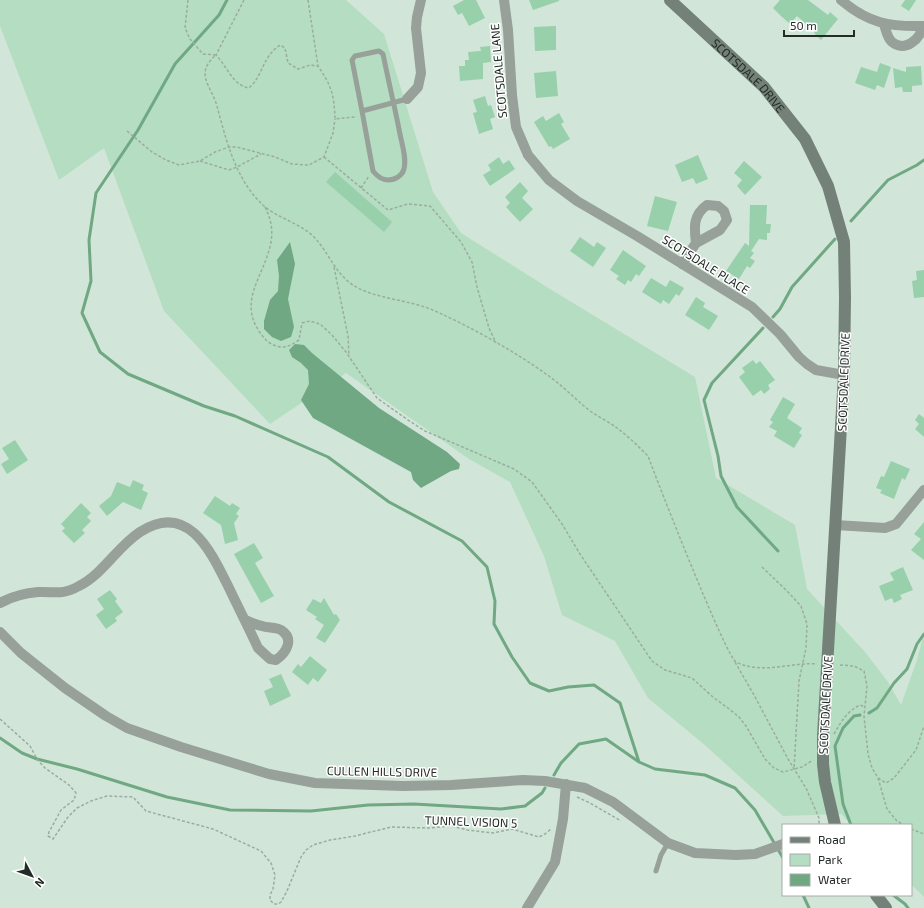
<svg xmlns="http://www.w3.org/2000/svg" width="924" height="908" font-family="'Exo 2',sans-serif">
	<style>
		.green { fill: #b4ddc1 }
		.water { fill: #70a884 }
		.lines { fill: none; stroke-linecap: round; stroke-linejoin: round }
		.stream { stroke: #70a884; stroke-width: 3 }
		.building { fill: #97d0ab }
		.path { stroke: #9baca1; stroke-width: 1.5; stroke-dasharray: 3 2; stroke-linecap: butt }
		.lane { stroke: #97a099; stroke-width: 5 }
		.street { stroke: #97a099; stroke-width: 10 }
		.secondary { stroke: #738178; stroke-width: 12 }
		.labels { text-anchor: middle; dominant-baseline: central; stroke-width: 3; stroke-linejoin: round; paint-order: stroke }
		.street-label { font-size: 12px; fill: #232b26; stroke: #fff }
	</style>
	<rect width="100%" height="100%" fill="#d1e6d8"/>
	<path class="green" d="M0 0H346L384 34 433 192 461 233 550 289 695 377 716 478 795 525 807 589 865 652 888 682 901 705 917 660 924 633V897L911 884V825H852L841 814 783 816 706 746 648 698 615 641 562 615 544 556 510 482 469 459 346 373 270 424 164 311 104 148 59 180 0 26Z"/>
	<path class="water" d="M290 242 295 264 288 299 294 327 291 337 281 341 272 337 264 329V321L270 300 278 291 279 276 277 260Z
		M295 344 304 345 312 353 379 408 447 452 460 464 459 469 451 471 421 488 413 480 411 472 313 418 301 400 309 384 308 370 301 363 292 357 289 350Z"/>
	<g class="lines">
		<path class="stream" d="M227 0 219 15 175 64 138 130 96 193 89 240 91 281 82 313 100 352 128 374 204 406 235 416 328 457 389 502 462 541 487 567 495 601 494 624 512 657 530 683 549 691 568 687 594 685 620 703 639 762 655 769 705 775 735 788 755 810 783 858
			M851 221 888 180 917 165 924 160
			M773 317 780 309 792 287 835 239
			M763 328 712 383 704 400 718 456 721 476 737 507 778 551
			M869 713 877 708 894 683 907 669 917 644 924 634
			M0 738 22 753 37 759 77 769 167 797 230 810 311 811 368 805 414 804 501 809 525 806 542 793 545 788
			M554 775 561 763 579 744 606 739 639 762
			M851 825 843 804 835 746 843 728 854 716 860 715
			M803 895 809 908
			M893 895 905 904 908 908"/>
	</g>
	<path class="building" d="M464 0H476L485 18 469 26 462 13 458 15 453 6Z
		M529 0H559V1L533 10Z
		M780 0H808L828 15 830 12 838 19 821 40 814 33 815 32 797 16 790 24 781 16 773 8Z
		M905 0H916L909 11 901 6Z
		M556 26V50L535 51 534 27Z
		M490 46 491 62 483 63V79L460 81 459 66H465V60H469L468 52 481 51 480 47Z
		M880 63 891 67 884 88 877 85 875 90 855 83 861 67 877 72Z
		M921 66 922 85 912 86V92H903L902 87 895 88 893 68 906 72V67Z
		M556 71 558 96 536 98 534 73Z
		M485 96 488 106 491 105 495 117 490 119 493 129 479 134 473 113 477 112 473 100Z
		M559 113 564 122 561 124 570 139 553 149 551 146 549 147 534 122 543 116 546 121Z
		M698 155 708 179 696 184 693 178 682 182 675 165Z
		M499 157 503 164 509 160 515 169 490 186 483 175 491 170 488 165Z
		M744 161 762 177 745 195 737 186 742 180 734 173Z
		M335 172 392 222 384 232 326 182Z
		M520 182 528 191 522 198 533 209 520 222 506 207 510 203 505 197Z
		M655 196 677 202 668 231 647 226Z
		M750 205H767L766 224H771L770 233H767V240L759 239 751 251 754 253 750 258 755 261 750 268 747 266 739 279 726 271 745 243 749 246Z
		M580 237 594 247 597 242 606 248 593 267 570 251Z
		M623 250 646 266 639 276 636 274 631 282 628 280 625 285 616 279 619 276 610 270Z
		M924 270V297L914 298 912 281 917 280 916 271Z
		M651 278 666 287 670 280 684 288 679 296 676 294 669 304 663 300 661 304 642 292Z
		M696 297 705 303 703 307 718 316 709 330 685 315Z
		M753 360 756 364 760 361 775 380 768 385 770 389 764 394 761 390 753 396 739 377 745 372 742 368Z
		M783 397 795 404 787 418 802 428 799 433 802 435 794 448 774 436 777 431 769 427 773 422 770 420Z
		M919 414 924 418V437L915 429 919 424 915 420Z
		M15 440 28 460 7 474 1 464 9 459 2 448Z
		M891 461 910 469 905 480 902 478 894 499 880 493 882 490 876 488 881 476 884 477Z
		M133 480 144 485 142 490 148 493 141 510 123 502 107 516 99 506 111 496 117 482 130 487Z
		M215 496 230 506 232 503 240 508 236 514 239 516 234 523 238 540 225 544 221 525 203 513Z
		M81 503 91 513 87 517 91 521 82 530 85 533 74 543 62 531 65 528 61 524Z
		M924 522V560L911 550 921 539 914 534Z
		M254 543 263 558 255 563 274 596 261 603 234 554Z
		M903 567 913 590 900 595 902 599 894 603 892 598 885 601 879 586 894 580 890 573Z
		M110 590 117 599 115 601 123 612 115 618 117 621 106 629 96 615 104 609 97 599Z
		M324 598 334 615 336 614 340 620 325 643 316 638 324 625 315 619 317 617 306 610 313 599 321 603Z
		M310 656 327 670 318 682 313 678 308 685 292 672 298 664 301 667Z
		M281 674 291 696 270 706 264 691 273 687 269 679Z"/>
	<g class="lines">
		<path class="path" d="M188 0 185 28 190 39 203 54 216 55C194 74 211 85 217 106 226 140 236 181 264 206 278 218 299 223 313 236 330 253 335 276 358 288 382 300 411 300 435 311 471 327 514 351 546 374 562 385 575 399 590 411 599 417 609 422 617 428 628 436 638 446 648 456 657 481 726 657 736 662 762 675 790 662 817 664
			M244 0 216 55C227 66 232 85 249 88 263 76 262 57 280 45L285 48 288 63 298 69 310 65 318 66C332 87 334 94 335 119L355 117
			M308 0 318 66
			M127 131 152 152 166 160 179 165 200 161 215 152 229 147H237L275 157 292 164 309 165 324 157 333 133 335 119
			M324 157 388 210 408 204 430 206 461 242 472 262 477 287 489 328 496 343
			M200 161 229 170 237 167 261 154
			M361 188 369 176
			M265 207C271 219 273 229 271 242 264 279 233 304 266 340 271 345 281 349 288 346 292 345 295 342 299 340L302 323 310 321 320 324 332 335 346 352 377 398 408 420 425 431 514 469 532 482 562 524 580 554 652 661 665 670 692 678 714 698 728 708 739 717 746 726 765 759 774 768 783 772 802 767 813 760
			M334 267 348 336 349 356
			M762 567 787 591 801 606 807 624 806 648 799 681 794 769
			M735 662 754 695 788 759 806 788 819 818V825
			M840 665 854 666 864 671 867 686 864 716 868 754 872 768 878 778 887 809 897 821 904 825
			M0 719 30 746 37 759 45 768 69 785 76 793 74 800 61 810 49 832 48 836 53 839 68 817 77 808 91 801 107 796 133 797 146 811 213 829 261 851 271 863 275 875 273 889 270 895V900L274 904H278L281 902 287 891 301 857 306 850 313 845 330 840 355 836 391 827 429 828 452 826 467 830 493 833 512 829 539 837 545 834 551 829
			M834 734C841 722 846 712 860 705L865 707
			M878 778 886 783 894 778 916 750 924 726
			M577 797 590 803 621 821
			M911 829 924 834"/>
		<path class="lane" d="M362 111 352 60 355 56 379 51 383 54C388 79 394 104 399 129 401 142 407 157 404 169 402 176 395 180 388 180 381 180 377 176 373 171L362 111 407 99
			M656 871 661 855 668 843"/>
		<path class="street" d="M504 0 508 30 512 95 516 127 528 155 549 180 577 201 637 236 752 307 780 334 799 357 807 364 816 370 844 375
			M841 0C868 23 889 27 924 26
			M884 24C886 30 887 38 892 42 905 53 920 39 923 26
			M407 99 418 87 421 73 416 28 417 17 421 0
			M682 264 696 243 720 230 727 220 724 211 718 206 707 205C693 215 694 227 696 243
			M835 525 885 528 896 524 924 490
			M0 603C11 597 25 593 38 592 55 591 61 596 79 586 103 574 117 547 140 532 189 500 212 554 230 590 239 609 249 628 258 648L270 659 276 660C286 653 295 639 281 630 276 627 268 628 262 626 256 625 250 622 245 620
			M0 632 21 653 65 688 106 716 127 728 181 747 269 774 315 783 403 786 451 785 523 780 545 781 585 788 613 802 668 843 695 853 736 855 755 854 783 844
			M527 908 555 862 563 819 566 784"/>
		<g class="secondary">
			<path id="s1" d="M670 0 764 87 805 139 828 186 844 242 845 297 844 375 823 736V764L825 782 835 825"/>
			<path d="M876 895 886 908"/>
		</g>
	</g>
	<g class="labels">
		<g class="street-label">
			<text transform="translate(498 71) rotate(-95)">SCOTSDALE LANE</text>
			<text stroke="none"><textPath href="#s1" startOffset="109">SCOTSDALE DRIVE</textPath></text>
			<text transform="translate(706 264) rotate(32)">SCOTSDALE PLACE</text>
			<text transform="translate(843 382) rotate(-88)">SCOTSDALE DRIVE</text>
			<text transform="translate(825 705) rotate(-87)">SCOTSDALE DRIVE</text>
			<text transform="translate(382 771) rotate(1)">CULLEN HILLS DRIVE</text>
			<text transform="translate(471 821) rotate(2)">TUNNEL VISION 5</text>
		</g>
	</g>
	<rect x="782" y="824" width="130" height="72" fill="#ffffff" stroke="#a7aaa8"/>
	<rect x="790" y="837" width="20" height="6" fill="#738178" stroke="#a7aaa8"/>
	<text x="818" y="844" font-size="12" fill="#232b26">Road</text>
	<rect x="790" y="854" width="20" height="12" fill="#b4ddc1" stroke="#a7aaa8"/>
	<text x="818" y="864" font-size="12" fill="#232b26">Park</text>
	<rect x="790" y="874" width="20" height="12" fill="#70a884" stroke="#a7aaa8"/>
	<text x="818" y="884" font-size="12" fill="#232b26">Water</text>
	<g transform="translate(32 876) rotate(131)" stroke="#ffffff" stroke-width="3" paint-order="stroke">
	<path d="M0-3L7 15L0 10L-7 15Z" fill="#232b26"/>
	<text y="-6" font-size="11" font-weight="bold" text-anchor="middle" fill="#232b26">N</text>
	</g>
	<path d="M784 30v6h70v-6" fill="none" stroke="#232b26" stroke-width="2"/>
	<text x="790" y="30" font-size="12" fill="#232b26" stroke="#ffffff" stroke-width="3" paint-order="stroke">50 m</text>
</svg>
